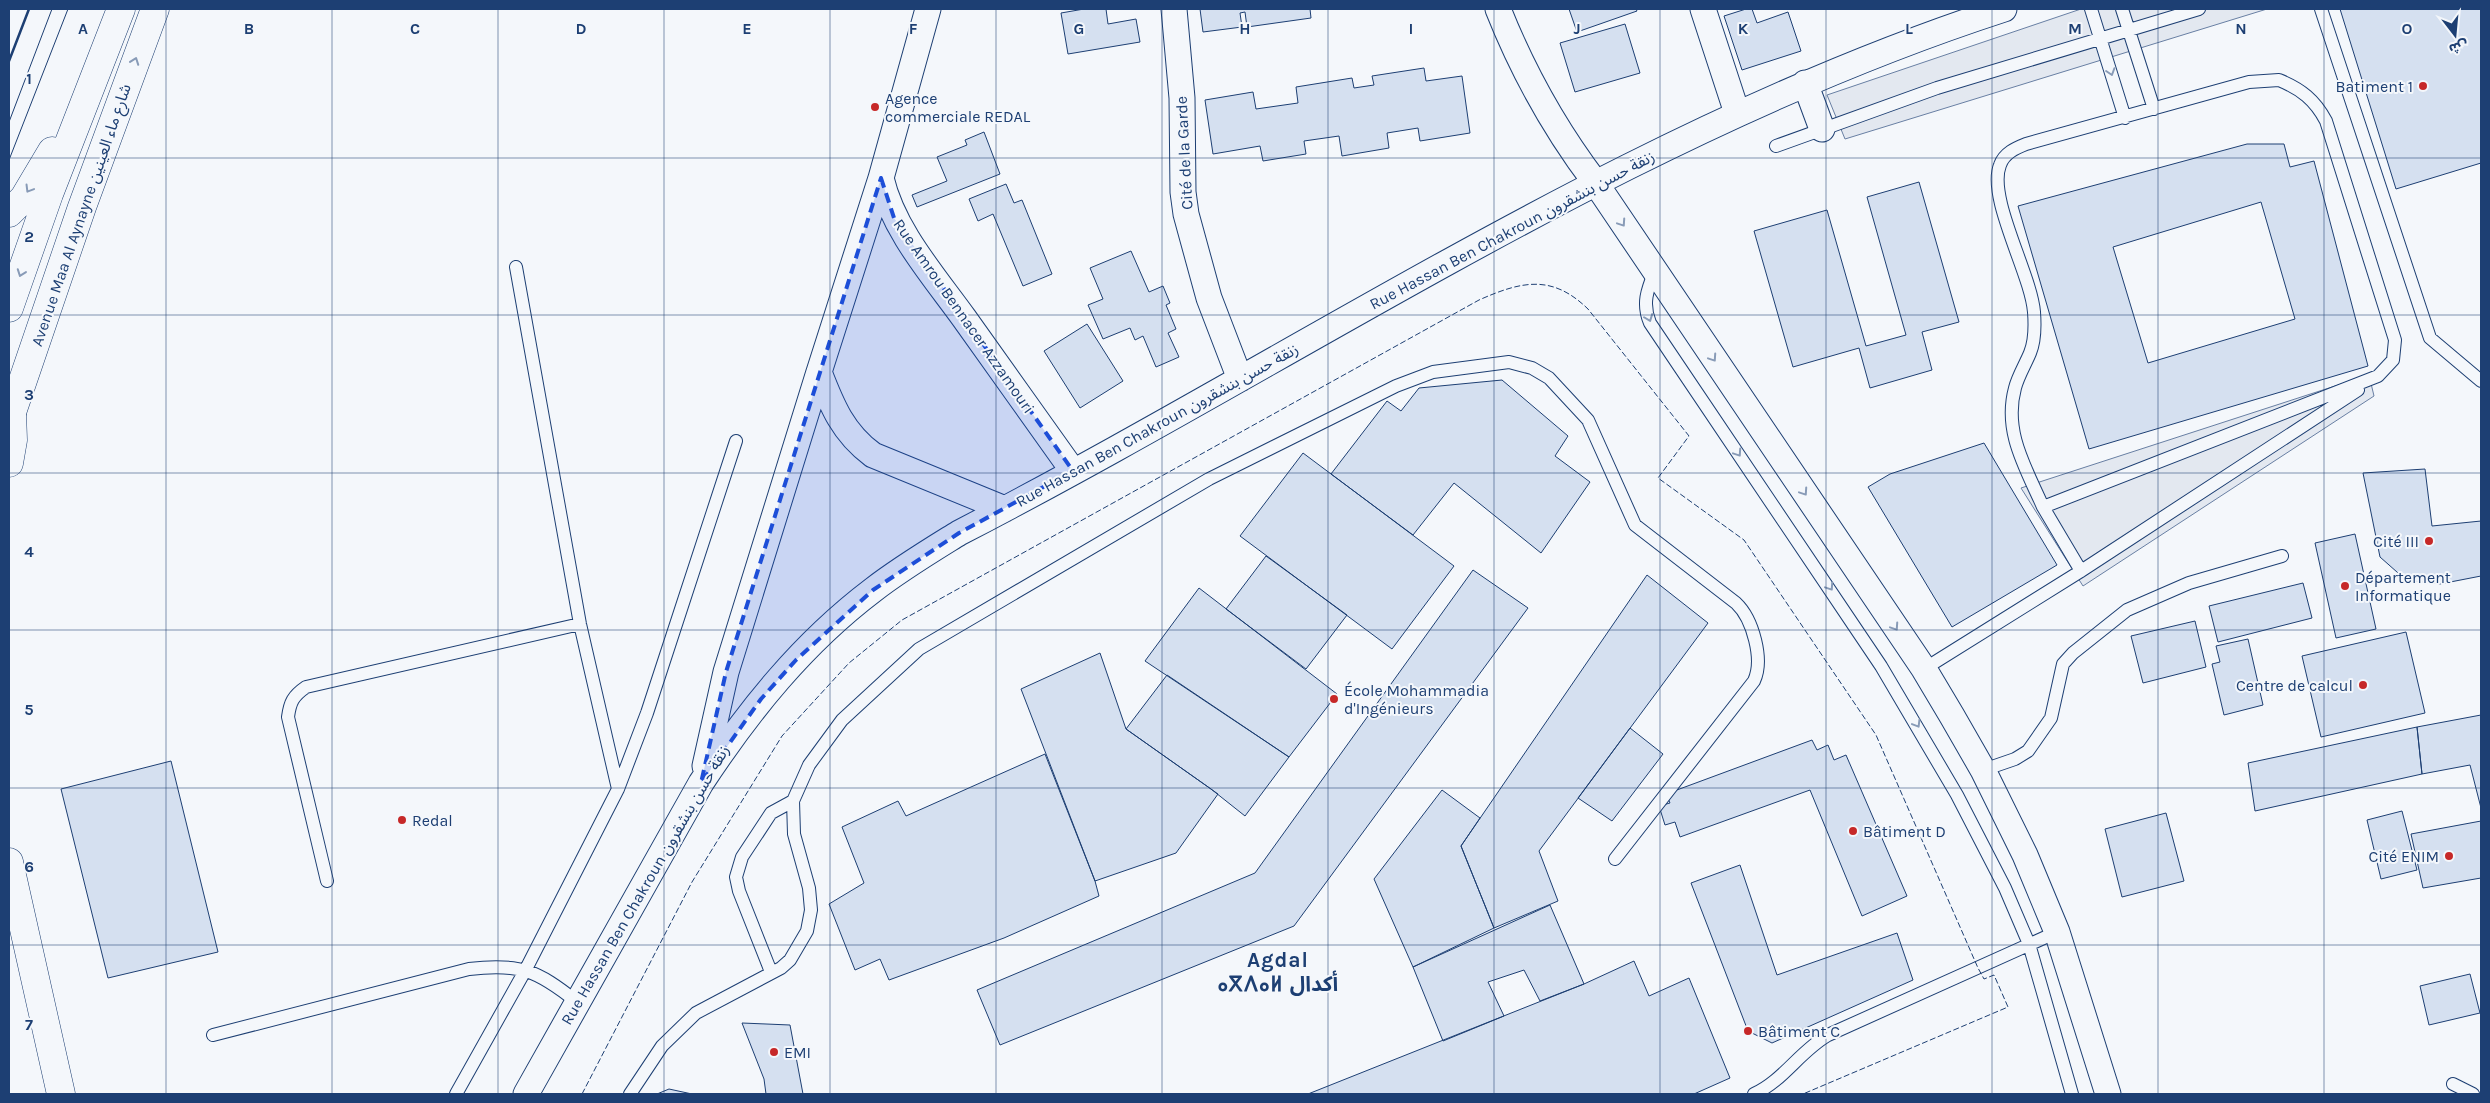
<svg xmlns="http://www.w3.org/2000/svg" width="2490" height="1103" font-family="Karla,'Noto Sans Arabic','Noto Sans Tifinagh',sans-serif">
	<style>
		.parking { fill: #e3e8f0; stroke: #687fa3 }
		.building { fill: #d5e0f0; stroke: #1d3f73; fill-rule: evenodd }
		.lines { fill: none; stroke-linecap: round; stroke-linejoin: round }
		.service-casing { stroke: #1d3f73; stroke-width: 14 }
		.minor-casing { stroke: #1d3f73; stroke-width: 27 }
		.tertiary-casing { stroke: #1d3f73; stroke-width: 29 }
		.secondary-casing { stroke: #1d3f73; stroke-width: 29 }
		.service { stroke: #f4f7fb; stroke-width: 12 }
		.minor { stroke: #f4f7fb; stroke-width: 25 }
		.tertiary { stroke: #f4f7fb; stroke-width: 28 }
		.secondary { stroke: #f4f7fb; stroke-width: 28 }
		.tram { stroke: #1d3f73; stroke-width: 1 }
		.fence { stroke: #1d3f73; stroke-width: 1; stroke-dasharray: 6 2.5; stroke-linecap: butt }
		.wall { stroke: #1d3f73; stroke-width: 2.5 }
		.oneway { stroke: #889bb7 }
		.marked { fill: #1d4ed8; fill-opacity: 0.2; stroke: #1d4ed8; stroke-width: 4; stroke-dasharray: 10 6; stroke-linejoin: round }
		.grid { fill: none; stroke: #1d3f73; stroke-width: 1; stroke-opacity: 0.55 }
		.poi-dot { fill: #c62828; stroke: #f4f7fb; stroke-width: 2 }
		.labels { text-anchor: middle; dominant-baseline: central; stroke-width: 4; stroke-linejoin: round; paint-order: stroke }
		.poi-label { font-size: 16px; fill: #1d3f73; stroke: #f4f7fb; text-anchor: start }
		.street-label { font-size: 16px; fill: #1d3f73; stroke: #f4f7fb }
		.district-label { font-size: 21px; font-weight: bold; letter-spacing: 1px; fill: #1d3f73; stroke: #f4f7fb }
		.grid-label { font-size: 16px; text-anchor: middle; font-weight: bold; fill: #1d3f73; stroke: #f4f7fb; stroke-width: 4; stroke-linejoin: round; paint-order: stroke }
	</style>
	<rect width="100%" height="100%" fill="#f4f7fb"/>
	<path class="parking" d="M2081 9H2267L1845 139 1827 95Z
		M2369 375 2374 396 2083 586 2021 488Z"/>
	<path class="building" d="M1084 9H1106L1108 24 1136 19 1140 42 1068 54 1061 13Z
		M1200 9H1310L1311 18 1247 27 1245 12 1240 13 1242 27 1203 32Z
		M1569 9H1636L1637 11 1577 32Z
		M1746 9H1752L1757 23 1788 12 1801 51 1742 70 1724 16Z
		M2340 9H2481V163L2396 189Z
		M1625 24 1640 73 1575 92 1560 43Z
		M1424 68 1426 81 1462 76 1470 133 1420 141 1418 128 1387 133 1389 148 1342 156 1339 136 1304 141 1306 154 1263 161 1260 146 1213 154 1205 100 1253 92 1256 109 1298 103 1296 87 1352 78 1354 88 1374 85 1372 76Z
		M984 132 1000 174 917 207 912 195 947 181 937 157 967 145 965 140Z
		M2247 144H2284L2290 167 2314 161 2368 366 2089 449 2018 206ZM2261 202 2295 319 2148 363 2113 247Z
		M1919 182 1959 322 1922 332 1932 370 1870 388 1859 348 1793 367 1754 231 1827 210 1866 346 1906 335 1867 197Z
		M1006 184 1014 203 1022 200 1052 274 1023 286 993 214 978 221 969 199Z
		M1131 251 1149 292 1163 286 1170 303 1166 305 1176 329 1168 333 1179 357 1156 367 1143 336 1135 340 1130 328 1103 339 1088 305 1103 299 1090 268Z
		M1087 324 1123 381 1080 408 1044 351Z
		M1502 380 1568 436 1555 456 1590 482 1541 553 1454 483 1413 535 1331 474 1387 401 1401 411 1419 388Z
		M1984 443 2057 565 1952 627 1868 487 1890 474Z
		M1303 453 1454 566 1392 649 1240 536Z
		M2425 469 2432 526 2481 521V576L2440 584 2406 580 2380 557 2363 473Z
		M2355 534 2376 629 2336 638 2315 543Z
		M1266 556 1347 615 1306 669 1226 609Z
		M1473 570 1528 608 1294 926 1000 1045 977 990 1255 873Z
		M1647 575 1708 623 1539 851 1558 901 1494 928 1461 846Z
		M2303 583 2312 618 2218 642 2209 606Z
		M1199 588 1337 694 1289 757 1145 661Z
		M2195 621 2206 667 2143 683 2131 636Z
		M2406 632 2425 713 2321 737 2302 656Z
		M2248 639 2263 705 2224 715 2212 664 2220 662 2216 646Z
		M1100 653 1126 729 1218 794 1176 853 1095 881 1021 689Z
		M1167 675 1289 757 1245 816 1211 789 1126 729Z
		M2481 715V808L2470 765 2422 774 2417 727Z
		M2417 727 2422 774 2255 811 2248 763Z
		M1630 728 1663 754 1612 821 1578 798Z
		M1812 740 1817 750 1828 745 1834 760 1846 755 1907 896 1862 916 1810 790 1680 837 1675 822 1665 825 1659 806 1670 803 1666 794Z
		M1045 754 1095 881 1099 896 1004 938 889 980 880 959 855 970 829 904 864 883 842 827 898 801 906 816Z
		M171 761 218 952 108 978 61 789Z
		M1442 790 1480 818 1461 846 1494 928 1413 967 1374 879Z
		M2402 811 2417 870 2381 879 2367 820Z
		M2166 813 2184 881 2122 897 2105 829Z
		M2481 821V878L2423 888 2411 834Z
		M1740 865 1777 975 1897 933 1913 980 1772 1043 1748 1031 1691 883Z
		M1550 905 1584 984 1540 1001 1524 970 1488 982 1504 1016 1443 1041 1413 967Z
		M1634 961 1649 996 1689 978 1730 1078 1694 1094H1308L1584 984Z
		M2470 974 2480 1013 2429 1025 2420 986Z
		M742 1023 790 1025 803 1094H766L764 1079Z
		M669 1089 692 1094H657Z"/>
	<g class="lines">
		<g class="service-casing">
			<path id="service" d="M2091 9 2125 118
				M2122 9 2154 109
				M2321 9 2430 338 2481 381
				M2279 80C2301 89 2315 100 2326 121L2395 340 2393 360 2378 376 2043 507C2026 468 2003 432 2015 388 2018 376 2025 365 2030 353 2035 341 2035 325 2034 312 2031 274 1987 198 2000 165 2004 153 2016 148 2026 144L2249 82Z
				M1776 146 1937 88 2199 9
				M516 267 580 624 618 789
				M1655 271C1647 290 1642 304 1650 323L1881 666 1957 795 2005 888 2029 944 2072 1094
				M2043 507 2081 571
				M1924 669 2081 571 2358 390
				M1983 770 2015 759 2028 751 2051 718 2063 664 2073 653 2127 610 2189 583 2282 556
				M327 881 288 717C290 702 293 696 306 687L580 624
				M771 972 739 891 736 877 742 857 771 813 793 801
				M213 1035 469 969C520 963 537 970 577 1002
				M2453 1084 2473 1094
				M456 1094 526 969 618 789 647 713 736 441
				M630 1094 662 1046 696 1013 781 968 790 960 807 931 811 910 809 888 794 834 793 801 809 765 842 720 919 649 1209 479 1396 386 1433 372 1509 362 1532 368 1549 378 1588 420 1635 525 1736 603C1753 619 1764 660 1754 681L1615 859
				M1754 1094C1783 1081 1800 1051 1828 1035L2057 932"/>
		</g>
		<g class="minor-casing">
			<path id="minor" d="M928 9 881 178C893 230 933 275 964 318 1000 369 1037 420 1073 471
				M1174 9 1182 98 1183 192 1186 214 1209 298 1240 379
				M1498 9C1523 72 1554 128 1595 182L1924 669 1952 716 1983 770 2025 855 2057 932 2108 1094
				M1703 9 1737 113
				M1805 83 1822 129
				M881 178 819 372C832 406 843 433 873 455L1005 509
				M705 766 726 672 819 372
				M526 1094 701 783C749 710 803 643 873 590 900 569 930 551 959 533 1305 354 1631 130 2004 9"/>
		</g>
		<g class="tertiary-casing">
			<path id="tertiary" d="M9 213 24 198 52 151
				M9 308 49 194 121 9
				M9 421 82 207 155 9"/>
		</g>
		<g class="secondary-casing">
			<path id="secondary" d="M9 463 13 440 12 412
				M9 862 61 1094"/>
		</g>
		<use href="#service" class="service"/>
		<use href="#minor" class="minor"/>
		<use href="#tertiary" class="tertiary"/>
		<use href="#secondary" class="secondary"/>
		<path class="tram" d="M9 122 52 9
			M9 160 68 9"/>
		<path class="fence" d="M582 1094 692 882 782 736 849 663 902 620 1479 300C1522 281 1552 274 1588 309L1689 436 1658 478 1744 540 1876 735 1978 968 1984 979 1994 975 2008 1007 1803 1094"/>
		<path class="wall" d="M9 61 29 9"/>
	</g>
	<defs><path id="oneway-chevron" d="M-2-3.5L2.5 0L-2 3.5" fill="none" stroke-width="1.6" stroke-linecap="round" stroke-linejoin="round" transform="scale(1.25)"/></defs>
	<g class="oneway">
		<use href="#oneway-chevron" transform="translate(135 61) rotate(-70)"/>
		<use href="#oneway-chevron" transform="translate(2111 72) rotate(72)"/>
		<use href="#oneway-chevron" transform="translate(29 189) rotate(121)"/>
		<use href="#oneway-chevron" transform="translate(1622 223) rotate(56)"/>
		<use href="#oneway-chevron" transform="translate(21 273) rotate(110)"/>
		<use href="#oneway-chevron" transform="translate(1649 318) rotate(69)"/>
		<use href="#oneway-chevron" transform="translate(1713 358) rotate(56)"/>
		<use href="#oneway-chevron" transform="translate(1738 453) rotate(56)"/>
		<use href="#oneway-chevron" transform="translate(1804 492) rotate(56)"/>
		<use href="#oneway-chevron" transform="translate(1830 587) rotate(56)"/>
		<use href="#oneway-chevron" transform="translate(1895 627) rotate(56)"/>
		<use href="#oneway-chevron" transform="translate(1917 724) rotate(59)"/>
	</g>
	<path class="marked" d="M881 178 894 218 1073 471 959 533 873 590 796 660 761 699 701 783 726 672Z"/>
	<path class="grid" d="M166 9V1094M332 9V1094M498 9V1094M664 9V1094M830 9V1094M996 9V1094M1162 9V1094M1328 9V1094M1494 9V1094M1660 9V1094M1826 9V1094M1992 9V1094M2158 9V1094M2324 9V1094M9 158H2481M9 315H2481M9 473H2481M9 630H2481M9 788H2481M9 945H2481"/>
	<g class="poi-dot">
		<circle cx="2423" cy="86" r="5"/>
		<circle cx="875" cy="107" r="5"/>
		<circle cx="2429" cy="541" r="5"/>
		<circle cx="2345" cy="586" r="5"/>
		<circle cx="2363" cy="685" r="5"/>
		<circle cx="1334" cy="699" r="5"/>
		<circle cx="402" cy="820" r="5"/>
		<circle cx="1853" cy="831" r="5"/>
		<circle cx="2449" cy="856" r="5"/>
		<circle cx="1748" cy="1031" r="5"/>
		<circle cx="774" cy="1052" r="5"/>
	</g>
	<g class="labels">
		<g class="poi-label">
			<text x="2413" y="86" text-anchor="end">Batiment 1</text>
			<text x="885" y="98">Agence<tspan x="885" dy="18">commerciale REDAL</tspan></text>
			<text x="2419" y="541" text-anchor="end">Cité III</text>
			<text x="2355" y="577">Département<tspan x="2355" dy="18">Informatique</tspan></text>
			<text x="2353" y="685" text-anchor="end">Centre de calcul</text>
			<text x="1344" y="690">École Mohammadia<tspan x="1344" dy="18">d'Ingénieurs</tspan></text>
			<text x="412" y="820">Redal</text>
			<text x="1863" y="831">Bâtiment D</text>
			<text x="2439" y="856" text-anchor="end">Cité ENIM</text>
			<text x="1758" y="1031">Bâtiment C</text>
			<text x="784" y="1052">EMI</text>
		</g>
		<g class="street-label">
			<text transform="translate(1184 153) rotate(-93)">Cité de la Garde</text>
			<text transform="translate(81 215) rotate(-71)">Avenue Maa Al Aynayne شارع ماء العينين</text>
			<text transform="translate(1512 230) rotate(-28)">Rue Hassan Ben Chakroun زنقة حسن بنشقرون</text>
			<text transform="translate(964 316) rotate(55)">Rue Amrou Bennacer Azzamouri</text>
			<text transform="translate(1157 425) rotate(-29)">Rue Hassan Ben Chakroun زنقة حسن بنشقرون</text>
			<text transform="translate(645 885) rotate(-60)">Rue Hassan Ben Chakroun زنقة حسن بنشقرون</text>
		</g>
		<g class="district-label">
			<text x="1278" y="960">Agdal<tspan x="1278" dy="24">ⴰⴳⴷⴰⵍ أكدال</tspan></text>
		</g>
	</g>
	<g class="grid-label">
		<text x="83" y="34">A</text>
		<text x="249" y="34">B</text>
		<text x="415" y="34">C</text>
		<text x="581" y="34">D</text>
		<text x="747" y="34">E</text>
		<text x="913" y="34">F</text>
		<text x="1079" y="34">G</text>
		<text x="1245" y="34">H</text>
		<text x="1411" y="34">I</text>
		<text x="1577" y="34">J</text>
		<text x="1743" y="34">K</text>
		<text x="1909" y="34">L</text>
		<text x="2075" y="34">M</text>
		<text x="2241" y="34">N</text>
		<text x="2407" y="34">O</text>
		<text x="29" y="84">1</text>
		<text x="29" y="242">2</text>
		<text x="29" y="400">3</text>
		<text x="29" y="557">4</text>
		<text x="29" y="715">5</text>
		<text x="29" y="872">6</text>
		<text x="29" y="1030">7</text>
	</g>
	<rect width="2490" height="1103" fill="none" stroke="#1d3f73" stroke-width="20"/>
	<g transform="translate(2455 35) rotate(164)" stroke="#f4f7fb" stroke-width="4" paint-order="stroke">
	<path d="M0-4L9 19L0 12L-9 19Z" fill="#1d3f73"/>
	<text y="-8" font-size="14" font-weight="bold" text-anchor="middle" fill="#1d3f73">ش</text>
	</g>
</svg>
